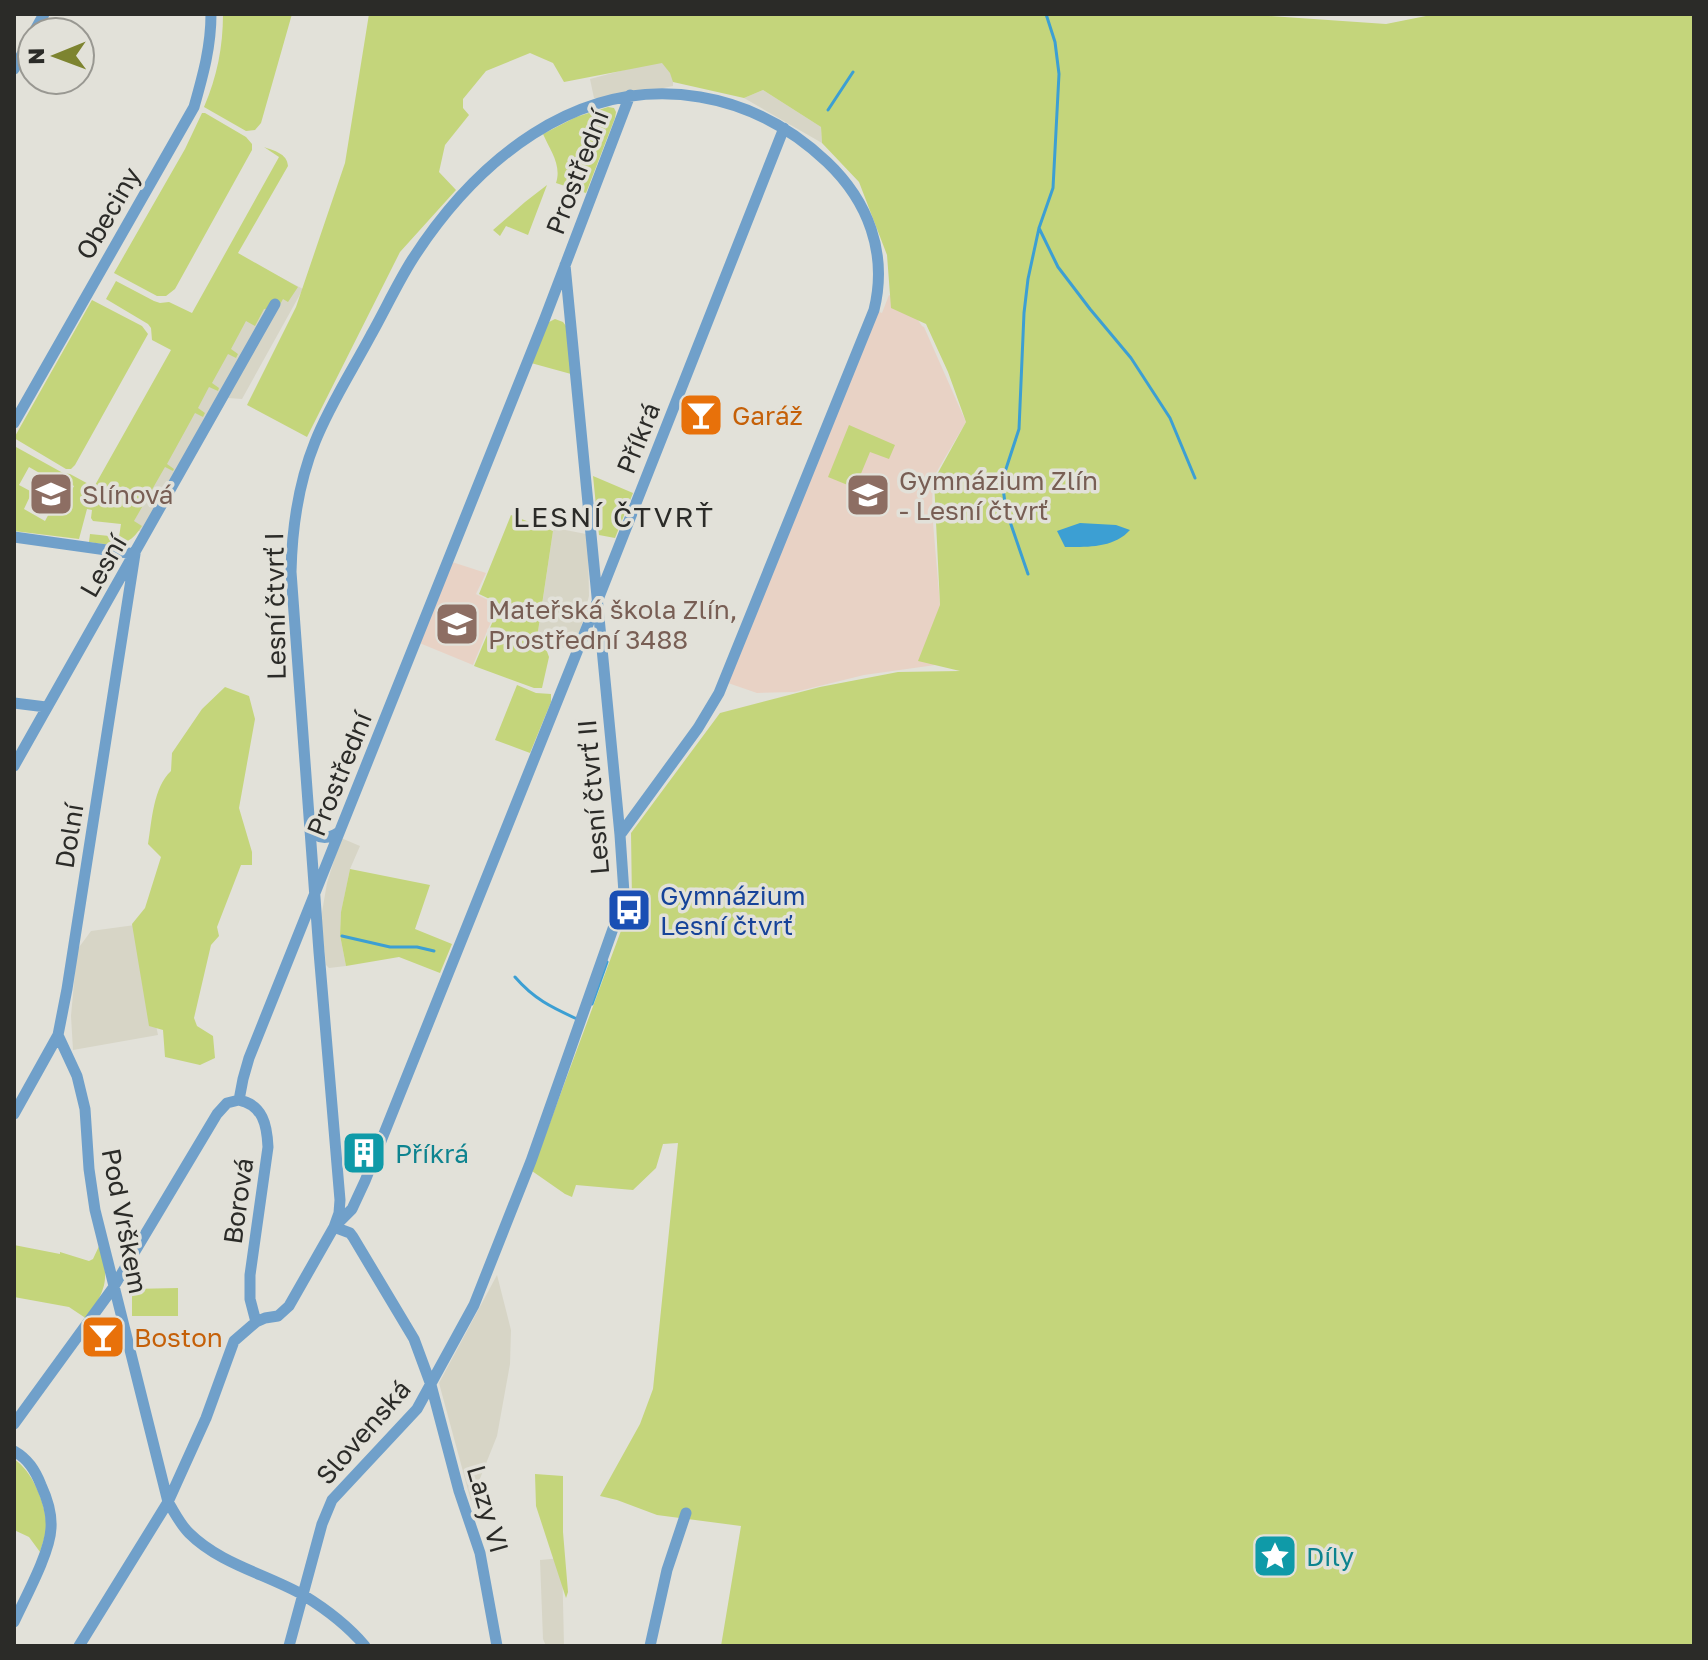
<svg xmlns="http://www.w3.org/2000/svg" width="1708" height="1660" font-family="'Golos Text',sans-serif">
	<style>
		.built { fill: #d7d5c6 }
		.education { fill: #e8d2c5 }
		.green { fill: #c4d57b; fill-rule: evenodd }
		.water { fill: #3c9fd3 }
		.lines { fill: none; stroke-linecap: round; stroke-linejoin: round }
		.stream { stroke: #3c9fd3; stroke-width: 3 }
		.minor { stroke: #70a0ca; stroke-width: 11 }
		.labels { text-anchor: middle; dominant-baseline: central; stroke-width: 7; stroke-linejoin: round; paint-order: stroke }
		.street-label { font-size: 26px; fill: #2b2b28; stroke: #e2e1d9 }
		.food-label { font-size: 26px; fill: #c56008; stroke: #e2e1d9; text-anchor: start }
		.education-label { font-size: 26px; fill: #785e54; stroke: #e2e1d9; text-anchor: start }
		.transit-label { font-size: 26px; fill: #164399; stroke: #e2e1d9; text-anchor: start }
		.culture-label { font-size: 26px; fill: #0d838f; stroke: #e2e1d9; text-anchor: start }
		.neighbourhood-label { font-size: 28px; letter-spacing: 2px; fill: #2b2b28; stroke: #e2e1d9 }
	</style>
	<rect width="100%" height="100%" fill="#e2e1d9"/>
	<path class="built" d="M673 57V86L617 98H594L590 79Z
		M763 90 821 127 822 143 744 98Z
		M263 268 303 289 242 399 228 398 149 535 139 531 126 520Z
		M555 528 586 534 588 544 589 596 578 639 566 648 545 646 537 639 553 531Z
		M341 838 360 846 350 869 341 913 340 935 346 966 329 968 326 965 321 918 327 883Z
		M135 925 158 1035 73 1050 71 1016 77 950 91 931Z
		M497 1275 511 1330 510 1364 497 1436 471 1501 439 1383Z
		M562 1558 564 1646H546L543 1639 540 1560Z"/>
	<path class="education" d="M889 295 907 304 922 326 924 327 966 422 933 478 932 511 940 605 971 660 864 675 795 692 757 693 728 683 877 311 882 313Z
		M449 561 486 573 476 594 498 605 473 665 417 642Z"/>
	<path class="green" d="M223 14H292L261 123 255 130 246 131 204 107C217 77 223 47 223 14Z
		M369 14H1241L1386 24 1436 14H1694V1646H721L741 1526 657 1515 617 1500 600 1496 640 1424 653 1389 678 1143 663 1144 656 1168 633 1190 576 1185 572 1197 565 1194 532 1171 632 901 631 833 720 713 820 687 898 672 960 671 918 661 940 605 934 480 966 422 948 372 926 324 891 308 887 255 859 182 822 143 821 127 763 90 744 98 673 82 670 73 662 63 564 82 553 63 530 53 486 71 463 99V108L469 115 445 145 439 172 456 190 400 252 307 437 247 405 296 307 345 163Z
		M608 107 614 108 616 112 615 118 586 193 556 183C562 165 550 150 543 134L576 117Z
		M202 113H205L246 137 252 144V150L175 289 166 296H157L114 273 185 149Z
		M264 147C274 151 287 153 288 166L238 253 298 287 288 302 283 299 277 310 264 309 255 326 246 321 231 349 238 354 236 358 228 354 212 383 219 388 218 391 209 387 198 408 205 413 203 417 195 413 167 464 174 469 173 471 165 467 134 521 142 526C127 550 113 545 89 542L90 534 119 537 121 524 93 521 91 518 92 510 87 509 79 539 14 531V450L16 447 63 473 70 474 94 487 171 350 152 340 151 328 148 324 106 299 116 281 154 301 160 303 169 302 192 313 279 157ZM29 467 57 483 60 478 74 486 67 499 59 495 45 521 24 509 32 492 19 485Z
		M547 185 528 235 506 226 500 236 493 230 525 202Z
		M92 300 142 326 148 334 75 465 71 469H66L14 438Z
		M555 319 563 322 566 326 571 374 531 363 547 323Z
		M849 425 895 445 889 459 870 452 855 488 828 477Z
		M593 476 633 493 615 538 599 535Z
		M511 515 553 531 537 638 546 643 545 646 549 657 542 688H534L474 666 500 604 479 594Z
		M517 685 536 693 551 694V702L530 753 495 740Z
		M225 687 249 696 255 719 239 808 252 852V865H241L217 927 219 936 211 945 194 1018 197 1026 213 1036 215 1058 200 1065 165 1057 163 1030 149 1026 132 924 145 908 161 857 148 844C152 821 153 788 171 771L172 753 202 709Z
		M350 869 430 885 415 929 452 944 440 973 399 957 346 966 340 935 341 912Z
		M100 1244C109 1282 107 1286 87 1319L69 1307 14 1297V1245L60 1254V1252L89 1261 93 1259Z
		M178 1288V1316H132V1289Z
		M14 1459C32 1471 44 1500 46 1521 47 1532 43 1542 40 1552L29 1537 14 1530Z
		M535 1474 563 1476V1532L568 1592 566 1598 536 1506Z"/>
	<path class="water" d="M1080 523 1116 525 1130 530C1114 548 1088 547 1065 547L1057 531Z"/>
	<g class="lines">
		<path class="stream" d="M828 110 853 72
			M1039 228 1058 267 1090 309 1131 358 1170 418 1195 478
			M1028 574 1006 510 1002 481 1019 429 1024 313 1028 279 1039 228 1053 188 1059 74 1055 42 1046 14
			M342 936 390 947H417L434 951
			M515 977C534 999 551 1007 577 1019
			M592 1004 607 962"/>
		<path class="minor" d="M34 32 44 14
			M14 69 32 36
			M14 423 194 107C203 75 211 47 211 14
			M14 537 135 554
			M14 703 46 707
			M14 766 275 304
			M311 827C317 841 329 839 339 832
			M58 1035 77 1076 85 1109 89 1169 95 1210 168 1502C175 1513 180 1524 189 1533 220 1564 266 1574 303 1595 326 1609 348 1626 365 1646
			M239 1100 243 1079 249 1058 545 318 630 95
			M239 1100C263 1105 267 1125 268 1147L250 1275V1299L256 1322
			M14 1114 58 1035 67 989 135 554
			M334 1227 339 1213 340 1200 319 952 291 572C292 528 298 484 315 442 329 406 353 369 371 335 385 310 397 284 412 260 475 162 576 76 700 97 748 105 791 128 827 162 868 201 888 253 874 310L719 693 698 728 620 835
			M334 1227 350 1233 353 1237 414 1339 431 1385 459 1491 480 1553 497 1646
			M14 1424 113 1288 217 1114 227 1103 239 1100
			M14 1451C28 1459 35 1470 41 1485 47 1498 52 1513 51 1528 50 1553 25 1598 14 1622
			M79 1646 168 1502 206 1418 234 1341 256 1322 265 1318 278 1316 289 1306 334 1227 352 1209 365 1181 597 602 784 128
			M289 1646 322 1524 332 1500 417 1409 474 1305 531 1161 621 906 624 893 620 835 565 265
			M650 1646 667 1570 686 1513"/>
	</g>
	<defs>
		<g id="bar-square" transform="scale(2.3)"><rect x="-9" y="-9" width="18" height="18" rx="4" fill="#e8710a" stroke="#e2e1d9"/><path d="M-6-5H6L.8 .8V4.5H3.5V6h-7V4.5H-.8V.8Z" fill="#fff"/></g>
		<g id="school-square" transform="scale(2.3)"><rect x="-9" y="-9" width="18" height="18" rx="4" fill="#8d6e63" stroke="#e2e1d9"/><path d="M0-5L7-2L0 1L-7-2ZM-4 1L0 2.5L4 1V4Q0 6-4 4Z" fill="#fff"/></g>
		<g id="bus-square" transform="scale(2.3)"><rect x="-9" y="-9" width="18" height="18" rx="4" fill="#1a4fb4" stroke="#e2e1d9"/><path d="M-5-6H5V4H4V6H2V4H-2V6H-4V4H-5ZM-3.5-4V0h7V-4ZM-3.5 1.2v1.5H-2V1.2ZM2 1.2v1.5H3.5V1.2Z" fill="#fff"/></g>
		<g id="building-square" transform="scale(2.3)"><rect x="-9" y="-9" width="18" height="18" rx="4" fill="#0f9aa8" stroke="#e2e1d9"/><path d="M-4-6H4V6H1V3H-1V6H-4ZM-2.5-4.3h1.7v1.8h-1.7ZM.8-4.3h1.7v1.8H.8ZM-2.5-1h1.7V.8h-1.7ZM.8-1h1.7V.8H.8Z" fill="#fff"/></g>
		<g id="sight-square" transform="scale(2.3)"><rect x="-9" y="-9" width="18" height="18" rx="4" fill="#0f9aa8" stroke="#e2e1d9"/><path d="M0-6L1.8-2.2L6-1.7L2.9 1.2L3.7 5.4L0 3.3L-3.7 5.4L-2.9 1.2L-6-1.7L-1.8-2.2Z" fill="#fff"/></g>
	</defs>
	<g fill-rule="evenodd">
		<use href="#bar-square" x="701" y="415"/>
		<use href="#school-square" x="51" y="494"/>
		<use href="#school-square" x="868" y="495"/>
		<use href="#school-square" x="457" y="624"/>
		<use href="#bus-square" x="629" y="910"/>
		<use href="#building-square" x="364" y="1153"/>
		<use href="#bar-square" x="103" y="1337"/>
		<use href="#sight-square" x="1275" y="1556"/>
	</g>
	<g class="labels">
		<g class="street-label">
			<text transform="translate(577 172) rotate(-69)">Prostřední</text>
			<text transform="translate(108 213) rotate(-60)">Obeciny</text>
			<text transform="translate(638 438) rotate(-68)">Příkrá</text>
			<text transform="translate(103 566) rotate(-60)">Lesní</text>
			<text transform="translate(275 606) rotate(-91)">Lesní čtvrť I</text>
			<text transform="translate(339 774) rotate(-68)">Prostřední</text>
			<text transform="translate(593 797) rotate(-95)">Lesní čtvrť II</text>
			<text transform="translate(69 836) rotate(-81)">Dolní</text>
			<text transform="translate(238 1201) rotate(-82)">Borová</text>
			<text transform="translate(125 1221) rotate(79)">Pod Vrškem</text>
			<text transform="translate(363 1432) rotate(-49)">Slovenská</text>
			<text transform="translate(488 1509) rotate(74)">Lazy VI</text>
		</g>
		<g class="food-label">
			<text x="732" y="415">Garáž</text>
			<text x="134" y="1337">Boston</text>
		</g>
		<g class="education-label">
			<text x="899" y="480">Gymnázium Zlín<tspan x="899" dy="30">- Lesní čtvrť</tspan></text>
			<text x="82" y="494">Slínová</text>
			<text x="488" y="609">Mateřská škola Zlín,<tspan x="488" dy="30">Prostřední 3488</tspan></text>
		</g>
		<g class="transit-label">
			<text x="660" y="895">Gymnázium<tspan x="660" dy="30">Lesní čtvrť</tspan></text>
		</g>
		<g class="culture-label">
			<text x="395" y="1153">Příkrá</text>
			<text x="1306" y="1556">Díly</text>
		</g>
		<g class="neighbourhood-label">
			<text x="614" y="516">LESNÍ ČTVRŤ</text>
		</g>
	</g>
	<rect width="1708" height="1660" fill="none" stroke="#2b2b28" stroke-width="32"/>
	<g transform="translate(56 56) rotate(269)"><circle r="38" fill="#e2e1d9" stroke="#999892" stroke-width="2"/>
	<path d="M0-6L14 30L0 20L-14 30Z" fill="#7d8430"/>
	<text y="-12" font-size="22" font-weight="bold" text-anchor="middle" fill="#2b2b28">N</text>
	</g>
</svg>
